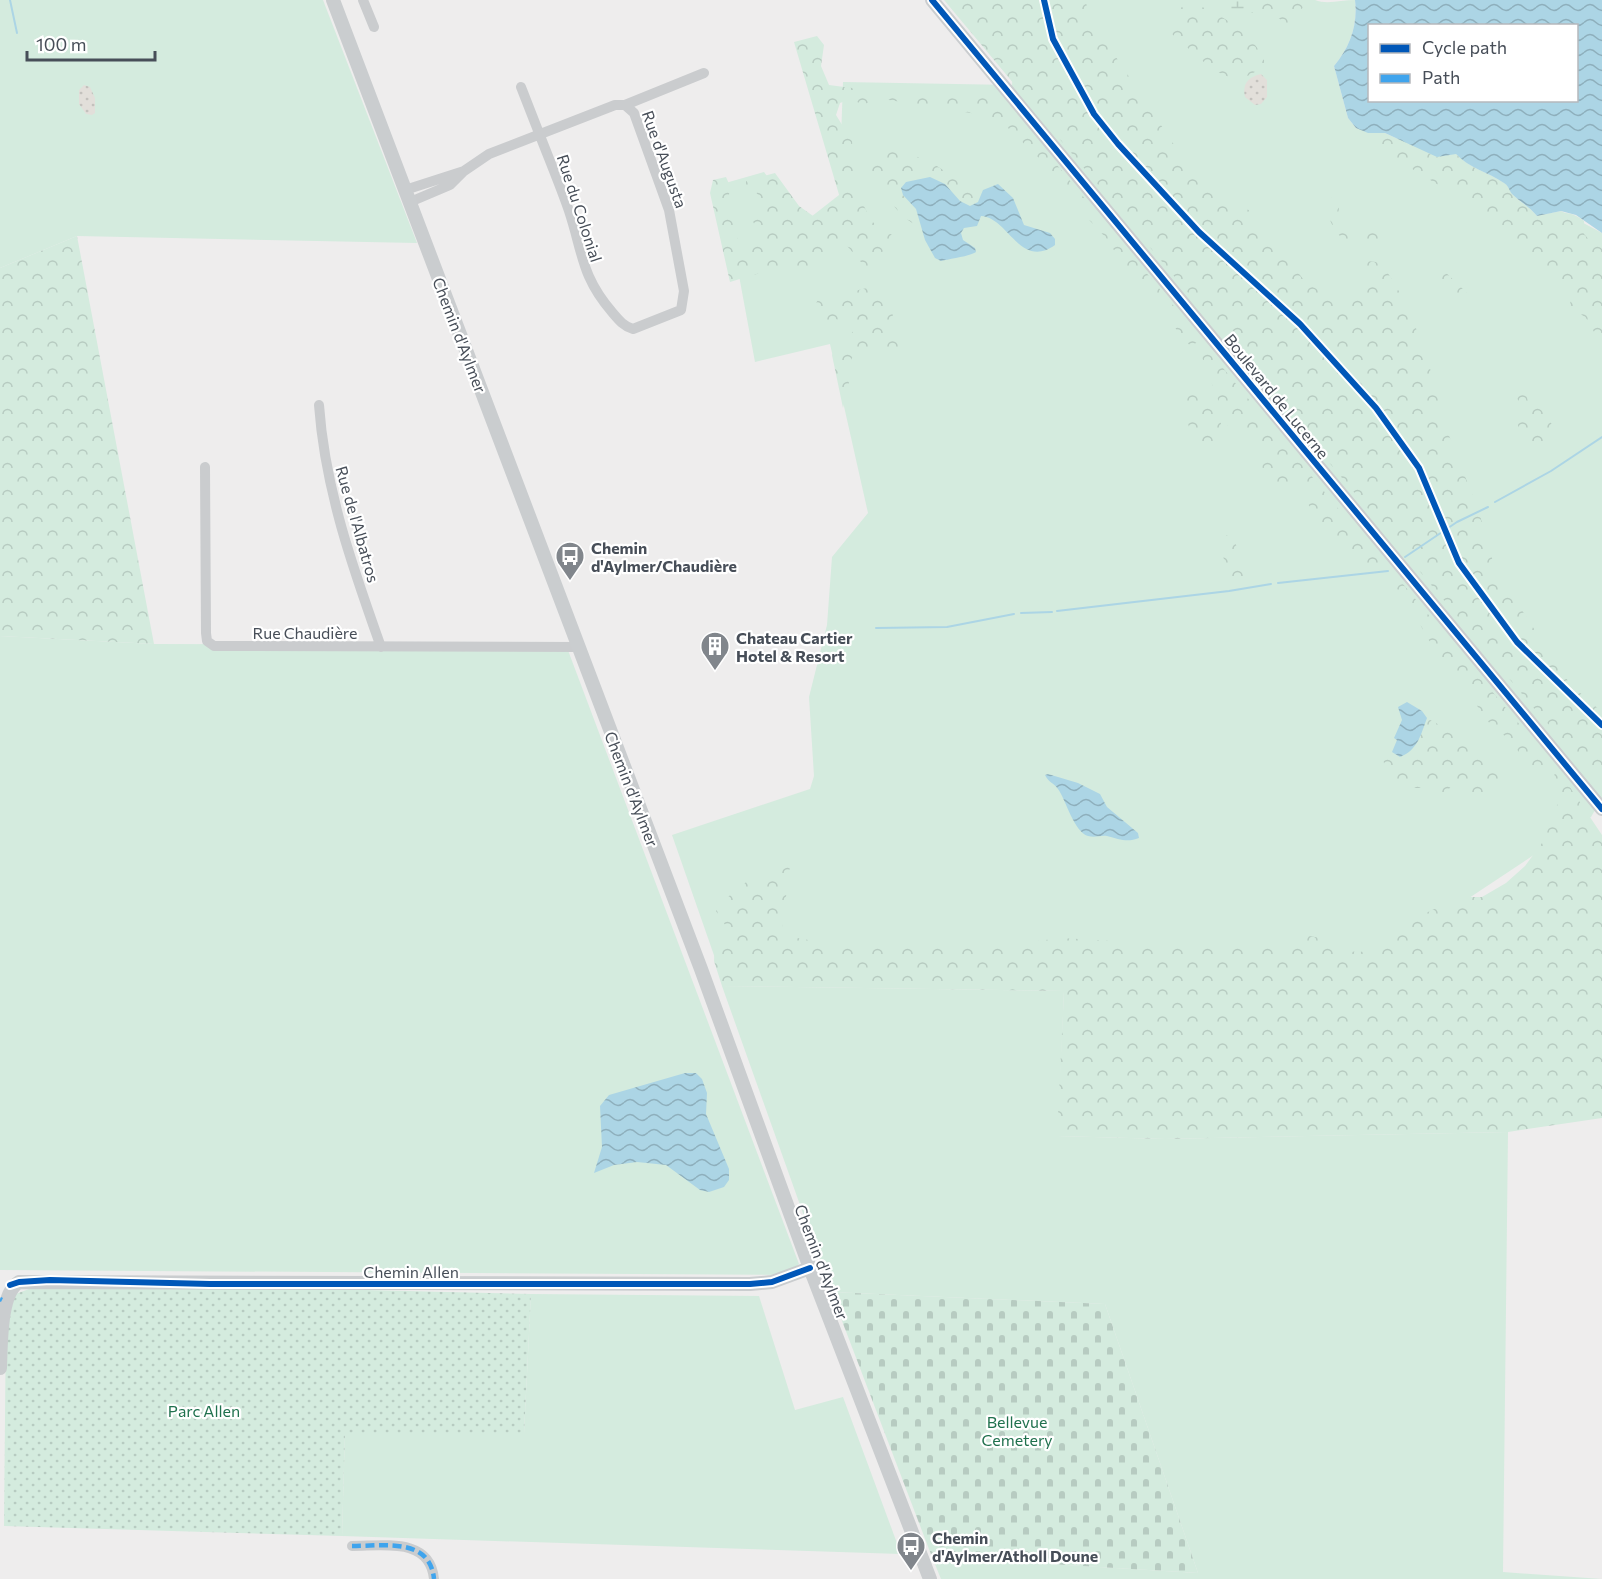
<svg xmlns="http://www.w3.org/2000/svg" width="1602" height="1579" font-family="Commissioner,sans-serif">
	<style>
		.grass { fill: #d4ebde }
		.forest { fill: url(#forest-crowns) }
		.wetland { fill: url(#wetland-marsh) }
		.sand { fill: url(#sand-dots) }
		.cemetery { fill: url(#cemetery-stones) }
		.park { fill: url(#park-dots) }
		.water { fill: url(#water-waves); fill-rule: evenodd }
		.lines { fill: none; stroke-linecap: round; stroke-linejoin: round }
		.stream { stroke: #acd5e5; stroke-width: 2 }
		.street { stroke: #caccce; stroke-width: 10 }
		.secondary { stroke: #cacdcf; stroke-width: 14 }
		.quiet { stroke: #3fa4ed; stroke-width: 4.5; stroke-dasharray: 9 4.5; stroke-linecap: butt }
		.cycleway-casing { stroke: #fff; stroke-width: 10 }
		.cycleway { stroke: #0057b8; stroke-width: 6 }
		.labels { text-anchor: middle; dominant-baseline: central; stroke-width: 4.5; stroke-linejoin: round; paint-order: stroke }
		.street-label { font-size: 16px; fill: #474e58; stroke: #fff }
		.poi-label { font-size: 16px; font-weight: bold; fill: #474e58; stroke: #fff; text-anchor: start }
		.park-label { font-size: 16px; fill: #20714e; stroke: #fff }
	</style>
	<defs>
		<pattern id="forest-crowns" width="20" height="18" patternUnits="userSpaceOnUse" patternTransform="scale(1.5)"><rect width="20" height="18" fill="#d4ebde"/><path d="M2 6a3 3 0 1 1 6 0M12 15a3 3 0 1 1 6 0" fill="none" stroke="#b7cbc1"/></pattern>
		<pattern id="wetland-marsh" width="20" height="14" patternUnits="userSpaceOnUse" patternTransform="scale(1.5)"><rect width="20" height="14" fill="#d4ebde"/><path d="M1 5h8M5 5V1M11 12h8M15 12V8" fill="none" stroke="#b7cbc1"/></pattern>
		<pattern id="sand-dots" width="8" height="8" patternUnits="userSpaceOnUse" patternTransform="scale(1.5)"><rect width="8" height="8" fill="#e2dfda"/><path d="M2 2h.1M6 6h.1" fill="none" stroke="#c3c1bd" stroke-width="1.8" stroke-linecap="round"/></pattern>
		<pattern id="cemetery-stones" width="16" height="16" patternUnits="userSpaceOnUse" patternTransform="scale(1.5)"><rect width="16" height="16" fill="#d4ebde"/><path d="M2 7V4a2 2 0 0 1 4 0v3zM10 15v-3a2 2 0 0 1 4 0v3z" fill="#b7cbc1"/></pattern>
		<pattern id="park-dots" width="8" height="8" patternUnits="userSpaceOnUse" patternTransform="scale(1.5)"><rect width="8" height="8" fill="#d4ebde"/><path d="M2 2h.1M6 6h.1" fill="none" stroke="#b7cbc1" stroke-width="1.8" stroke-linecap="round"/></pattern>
		<pattern id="water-waves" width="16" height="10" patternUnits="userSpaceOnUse" patternTransform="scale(1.5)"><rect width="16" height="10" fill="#acd5e5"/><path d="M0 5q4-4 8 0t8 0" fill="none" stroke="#8eafbc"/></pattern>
	</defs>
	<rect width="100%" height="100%" fill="#eeeded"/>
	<path class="grass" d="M0 0H323L417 243 77 236 0 268Z
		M1018 0H1315C1327 5 1341 0 1355 0 1358 25 1350 47 1334 66L1348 118 1356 128 1456 154C1469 168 1488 173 1504 183 1508 185 1509 190 1512 194 1519 202 1529 209 1537 216L1561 211 1602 233V798L1591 817 1380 957 716 961 672 835 810 789 814 776 809 697 827 625 832 557 868 513 830 344 755 362 722 184 764 172 802 224 839 195 843 82 1012 85Z
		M0 636 154 644 566 645 799 1264 787 1275 0 1270Z
		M722 986 1064 991 1058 1136 1165 1139 1508 1132 1503 1572 1602 1579H941L932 1557 1198 1573 1105 1304 831 1292Z
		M531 1294 759 1296 795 1410 843 1397 901 1554 342 1536 345 1432 524 1433Z"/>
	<path class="forest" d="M944 0H1084L1108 45 1194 175 1250 211 1307 284 1341 301 1364 295 1371 284 1366 261 1376 262 1386 270 1409 308 1437 389 1439 410 1479 512 1495 569 1570 684 1602 712V782L1537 712Z
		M1262 0H1309L1290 23 1282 26 1280 19 1265 13 1260 6Z
		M1195 4C1224 16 1257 35 1266 66L1238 81 1213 70 1172 34 1168 20 1182 7Z
		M817 36 824 45 821 66 829 85 852 88 862 93H914L959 99H976L995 90 1201 339 1192 346 1183 341 1165 310 1146 286 1127 270 1106 238 1068 197 1047 166 1006 126 971 113 889 100 872 101 865 104 848 100 840 103 836 115 852 141 856 188 864 206 871 221 895 237 893 246 880 253 867 269 842 240 831 242 823 254 819 268 805 274C778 265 757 274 730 282L710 193 713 180 726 177 730 186 728 204 738 241 743 245 754 242 759 233 749 214 759 196 754 190H746V181L775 173 799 206 816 218 840 198 794 42Z
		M1368 133H1385L1437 157 1456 154C1469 168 1488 172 1504 183 1508 185 1509 190 1512 194 1520 202 1530 207 1537 216 1555 212 1569 209 1584 221V234L1592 243 1602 246V340L1597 337 1586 318 1570 306 1572 284C1527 264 1493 224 1454 195 1425 175 1391 160 1368 133Z
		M877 147 930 160C943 174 967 179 983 190L981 198 975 205H965C955 196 949 187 938 179L903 195 916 209 919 227C913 223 905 219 900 213 888 200 864 166 869 150Z
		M1329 195 1339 208 1338 215 1346 231 1359 236 1368 228 1376 229 1380 237 1376 243C1341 246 1335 237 1324 203V198Z
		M77 236 154 644 0 636V268Z
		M1442 269 1466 292 1469 300 1466 307 1455 304 1454 298 1445 294 1438 274Z
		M875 286 883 287 891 306 899 348 859 352 852 358 847 367 849 384 843 408 832 355C840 343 851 337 857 325L835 319 819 323 810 312 820 297 834 296Z
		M1205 346 1386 567 1365 570C1356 556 1346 539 1328 536L1324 523C1308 517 1309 499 1301 485L1276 491 1268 488C1262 473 1261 442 1246 433 1240 430 1234 431 1228 426L1200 352Z
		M1185 385 1209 392 1223 429 1215 442 1214 462 1206 461C1193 442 1178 406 1185 385Z
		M1520 390 1526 393 1528 401H1533C1545 414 1554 421 1556 440L1541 455 1529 454 1530 445 1524 439 1517 423 1526 416 1516 396Z
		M1226 535 1233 538C1240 554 1250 576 1244 592L1235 593 1219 544V537Z
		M1392 577 1398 578 1554 766 1544 773 1535 774 1526 765 1514 744 1485 719 1466 687 1448 670 1436 653 1402 592 1387 584Z
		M1427 718C1433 722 1461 736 1468 736 1473 741 1480 751 1485 754 1496 760 1507 767 1510 782L1504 787 1487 793 1484 801 1478 805 1466 800 1470 786 1451 787 1443 794H1433L1424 788H1405L1384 764 1383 754 1392 752 1400 757Z
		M1559 771 1602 835V1118L1508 1132 1165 1139 1057 1136 1064 991 722 986 714 961 715 941 737 943 716 911C737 884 757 872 790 866L781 935 814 941 944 943 989 947 1061 938 1221 947 1283 944 1309 936 1327 939 1341 951 1360 952 1376 949 1400 927 1428 912 1460 897H1482L1506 883 1525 866 1545 839 1551 816 1559 802 1566 798 1550 778Z"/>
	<path class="wetland" d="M1217 0H1262C1254 25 1231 10 1217 0Z"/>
	<path class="sand" d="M1261 74 1267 80V97L1261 104 1255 105 1245 97C1242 84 1248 77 1261 74Z
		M84 85 90 87 95 98V113L92 115 86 114 79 104V90Z"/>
	<path class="cemetery" d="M831 1292 1105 1304 1198 1573 932 1557Z"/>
	<path class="park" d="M29 1289H324L531 1294 524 1433H345L342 1536 4 1526 6 1310 13 1295Z"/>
	<path class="water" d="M1355 0H1602V233L1576 215 1561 211 1537 216C1530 207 1520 202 1512 194 1509 190 1508 185 1504 183 1488 172 1469 168 1456 154L1437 157 1385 133H1368L1356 128 1348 118 1334 66C1350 47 1358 25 1355 0ZM1370 26H1576V100H1370Z
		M930 177 945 184 960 201 970 206 978 202 983 190 998 184 1013 198 1024 225 1050 233 1055 239V245C1020 270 1008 217 981 216L977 226 964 228 961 233 963 240 975 248 976 252C971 256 949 259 941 261L935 258 925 240 916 209 903 195 901 188 906 182Z
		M1407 702 1422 711 1427 718C1421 734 1418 750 1400 757L1392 752 1397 740 1394 738 1402 720 1398 707Z
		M1048 774 1078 783 1100 794 1107 807 1138 833 1139 838C1127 843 1119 839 1107 836 1101 835 1095 838 1088 836 1074 832 1066 800 1058 789 1054 783 1048 782 1045 775Z
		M685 1073H696L702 1079 707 1093 706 1114 729 1169V1180L724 1187 709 1192 700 1190 666 1165 637 1162 614 1165 594 1173 602 1147 600 1106 609 1095Z"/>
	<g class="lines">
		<path class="stream" d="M10 0 17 33
			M1495 502 1551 471 1602 437
			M1405 557 1457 522 1488 507
			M1278 583 1388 571
			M1057 611 1229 591 1271 584
			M1021 613 1052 612
			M876 628 947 627 1014 614"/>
		<path class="street" d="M363 0 374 27
			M625 105 704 73
			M405 190 464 171
			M410 202 450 185 464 171 489 154 615 105H625L634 113 669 210 684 291 681 310 633 329C623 326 618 319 612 312 581 276 583 253 569 211 560 185 549 159 539 133L537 128 521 87
			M319 405C325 490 353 568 381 647
			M205 467 206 633 207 641 214 646 579 647
			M352 1546C384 1546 430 1537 434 1579"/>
		<path class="secondary" d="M333 0 701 969 810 1268 930 1579
			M932 0 1602 809
			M0 1368C1 1343 0 1293 19 1282L750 1284 772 1282 810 1268"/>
		<path class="quiet" d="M0 1299 2 1300
			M352 1546C384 1546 430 1537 434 1579"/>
		<g class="cycleway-casing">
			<path id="cycleway" d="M932 0 1602 809
				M1044 0 1053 39 1094 114 1118 144 1199 232 1300 324 1376 408 1419 468 1459 563 1517 642 1602 725
				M10 1285 19 1282 50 1280 210 1284H750L772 1282 810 1268"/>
		</g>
		<use href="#cycleway" class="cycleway"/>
	</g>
	<defs>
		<g id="bus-pin" transform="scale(1.5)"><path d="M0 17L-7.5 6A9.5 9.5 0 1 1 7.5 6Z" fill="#81868c" stroke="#fff"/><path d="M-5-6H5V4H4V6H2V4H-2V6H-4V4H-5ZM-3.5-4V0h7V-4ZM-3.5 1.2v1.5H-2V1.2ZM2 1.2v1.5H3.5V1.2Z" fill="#fff"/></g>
		<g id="building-pin" transform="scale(1.5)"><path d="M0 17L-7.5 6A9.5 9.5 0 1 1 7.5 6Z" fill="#81868c" stroke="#fff"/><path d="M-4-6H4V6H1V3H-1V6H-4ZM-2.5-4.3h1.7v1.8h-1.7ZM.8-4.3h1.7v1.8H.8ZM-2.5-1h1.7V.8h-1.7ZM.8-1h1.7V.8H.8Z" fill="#fff"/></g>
	</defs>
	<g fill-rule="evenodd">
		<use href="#bus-pin" x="570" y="556"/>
		<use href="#building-pin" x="715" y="646"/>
		<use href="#bus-pin" x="911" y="1546"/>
	</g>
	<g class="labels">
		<g class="street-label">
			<text transform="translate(665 159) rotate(70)">Rue d'Augusta</text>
			<text transform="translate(580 208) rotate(72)">Rue du Colonial</text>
			<text transform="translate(460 335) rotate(69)">Chemin d'Aylmer</text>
			<text transform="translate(1277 396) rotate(51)">Boulevard de Lucerne</text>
			<text transform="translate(358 524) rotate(74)">Rue de l'Albatros</text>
			<text x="305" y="632">Rue Chaudière</text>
			<text transform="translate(632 789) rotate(69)">Chemin d'Aylmer</text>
			<text transform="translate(822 1262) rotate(69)">Chemin d'Aylmer</text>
			<text x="411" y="1271">Chemin Allen</text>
		</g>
		<g class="poi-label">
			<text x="591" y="547">Chemin<tspan x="591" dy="18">d'Aylmer/Chaudière</tspan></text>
			<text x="736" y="637">Chateau Cartier<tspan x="736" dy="18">Hotel &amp; Resort</tspan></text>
			<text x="932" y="1537">Chemin<tspan x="932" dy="18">d'Aylmer/Atholl Doune</tspan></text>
		</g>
		<g class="park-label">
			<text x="204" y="1410">Parc Allen</text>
			<text x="1017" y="1421">Bellevue<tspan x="1017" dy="18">Cemetery</tspan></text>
		</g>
	</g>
	<rect x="1368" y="24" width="210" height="78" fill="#ffffff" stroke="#b5b8bc" stroke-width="1.5"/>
	<rect x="1380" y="44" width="30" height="9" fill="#0057b8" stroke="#b5b8bc" stroke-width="1.5"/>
	<text x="1422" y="54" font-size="18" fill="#474e58">Cycle path</text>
	<rect x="1380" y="74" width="30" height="9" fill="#3fa4ed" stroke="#b5b8bc" stroke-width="1.5"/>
	<text x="1422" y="84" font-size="18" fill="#474e58">Path</text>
	<path d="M27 51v9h128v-9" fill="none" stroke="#474e58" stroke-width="3"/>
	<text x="36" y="51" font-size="18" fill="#474e58" stroke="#ffffff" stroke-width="4.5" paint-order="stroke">100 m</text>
</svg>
